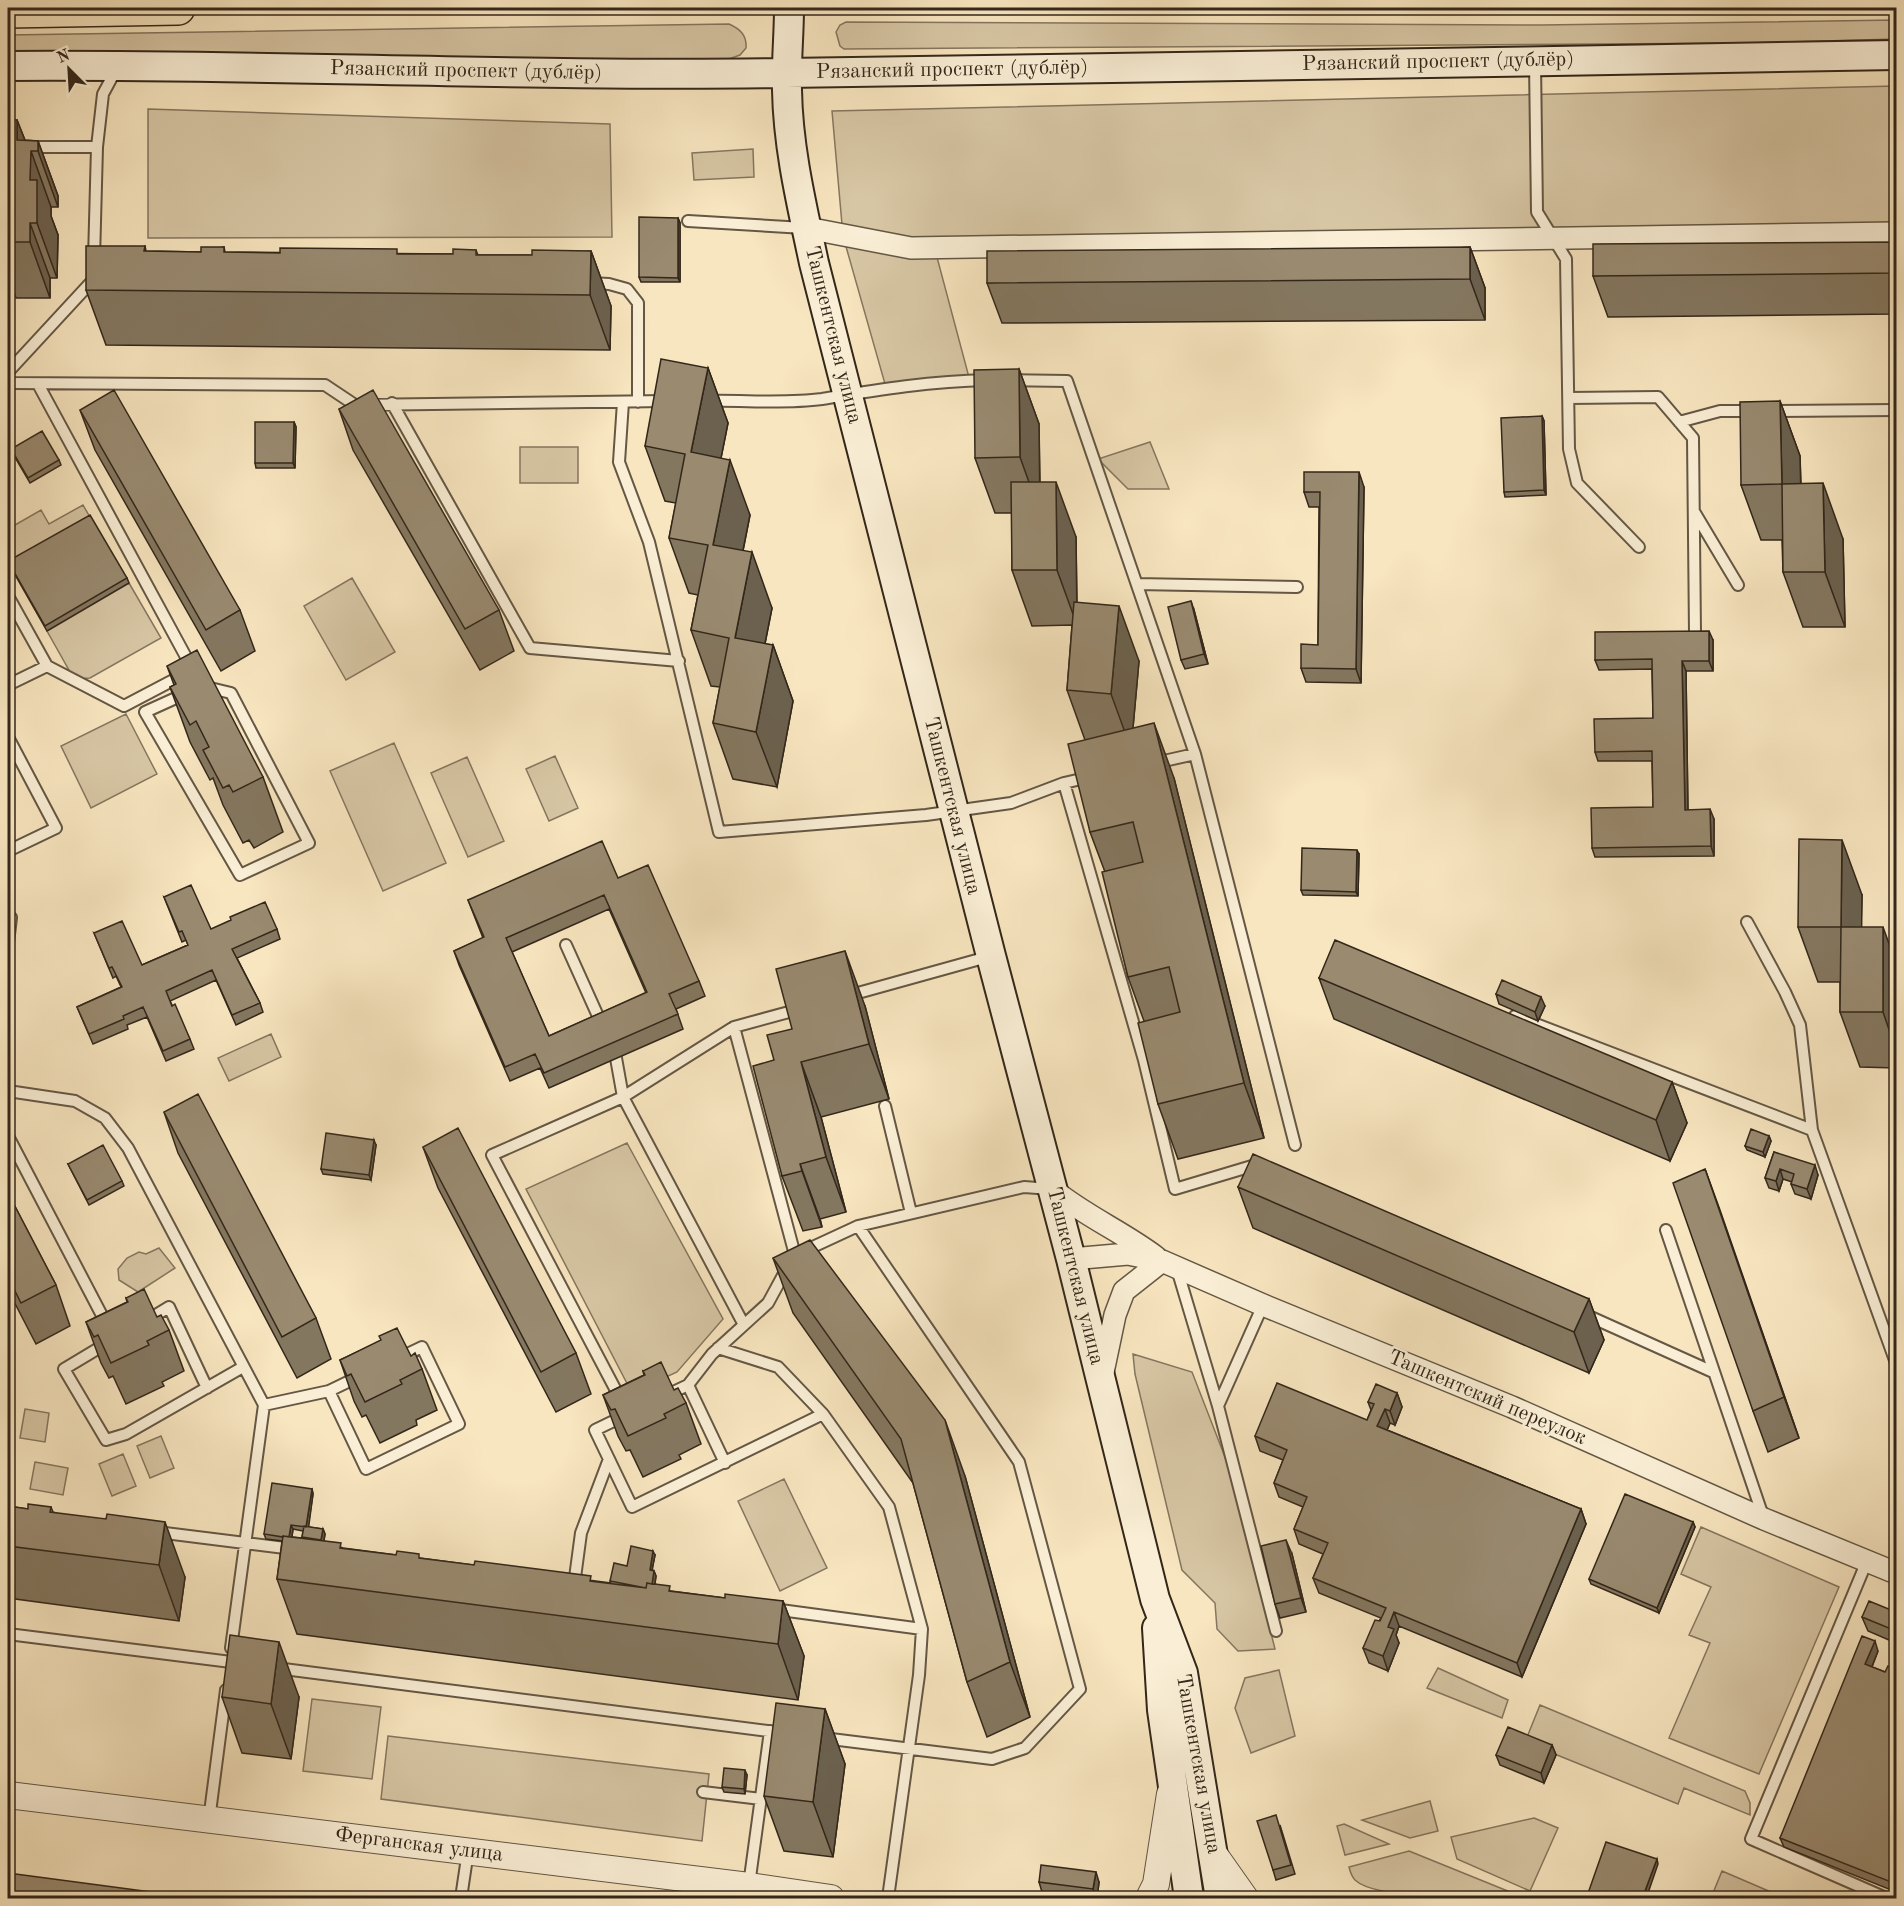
<svg xmlns="http://www.w3.org/2000/svg" width="1904" height="1906" font-family="'Old Standard TT',serif">
	<style>
		.green { fill: #d7c6a4; stroke: #85765f; stroke-width: 1.5 }
		.lines { fill: none; stroke-linecap: round; stroke-linejoin: round }
		.service-casing { stroke: #645744; stroke-width: 14 }
		.minor-casing { stroke: #645744; stroke-width: 24 }
		.tertiary-casing { stroke: #645744; stroke-width: 28 }
		.secondary-casing { stroke: #33271a; stroke-width: 32 }
		.primary-casing { stroke: #33271a; stroke-width: 36 }
		.service { stroke: #faefd6; stroke-width: 10 }
		.minor { stroke: #faefd6; stroke-width: 21 }
		.tertiary { stroke: #faefd6; stroke-width: 26 }
		.secondary { stroke: #faefd6; stroke-width: 28 }
		.primary { stroke: #f8e6c0; stroke-width: 33 }
		.wall { fill: #847760; stroke: #33271a; stroke-width: 1.5; fill-rule: evenodd }
		.shaded-wall { fill: #6b614e; stroke: #33271a; stroke-width: 1.5 }
		.building { fill: #998a70; stroke: #33271a; stroke-width: 1.5; fill-rule: evenodd }
		.labels { text-anchor: middle; dominant-baseline: central; stroke-width: 5; stroke-linejoin: round; paint-order: stroke }
		.street-label { font-size: 21px; fill: #33271a; stroke: #faefd6 }
	</style>
	<rect width="100%" height="100%" fill="#f8e6c0"/>
	<filter id="stains"><feTurbulence type="fractalNoise" baseFrequency=".00333" numOctaves="4"/><feColorMatrix values="0 0 0 0 .2 0 0 0 0 .09 0 0 0 0 .02 0 0 0 .5 -.17"/></filter>
	<radialGradient id="worn" r=".72"><stop offset=".6" stop-color="#630" stop-opacity="0"/><stop offset="1" stop-color="#630" stop-opacity=".3"/></radialGradient>
	<path class="green" d="M1896 20V39L1747 43 844 49 840 46 836 32 840 25 846 22 1541 25Z
		M729 24C740 29 747 35 746 48L740 55 729 59 488 60 8 53V35Z
		M1896 86V228L934 246 970 381 887 391 843 236 832 111Z
		M148 109 610 124 612 237 148 238Z
		M753 149 754 177 694 180 692 153Z
		M1150 442 1169 489H1128L1098 459Z
		M520 447H578V483H520Z
		M83 505 91 519 10 566 8 562V529L41 510 49 524Z
		M352 578 395 652 346 680 304 606Z
		M129 583 161 638 90 678 74 679 47 631Z
		M126 714 157 774 91 808 61 746Z
		M394 743 446 863 383 891 330 771Z
		M555 756 578 808 549 821 526 769Z
		M467 757 504 841 468 857 431 773Z
		M271 1034 281 1057 229 1081 218 1058Z
		M627 1143 723 1319 677 1372 632 1393 526 1189Z
		M159 1248 175 1268 138 1292 119 1280 118 1269 127 1258 139 1252 146 1254Z
		M1133 1354 1192 1372 1230 1470 1275 1649 1238 1651 1217 1629 1215 1603 1182 1570 1135 1374Z
		M25 1409 49 1413 45 1442 20 1438Z
		M161 1436 174 1468 150 1478 137 1446Z
		M123 1454 136 1486 112 1496 99 1464Z
		M35 1462 68 1468 63 1495 30 1489Z
		M784 1479 827 1568 780 1591 738 1501Z
		M1701 1527 1839 1587 1759 1774 1669 1738 1710 1643 1689 1635 1711 1587 1681 1574Z
		M1438 1668 1508 1700 1502 1718 1427 1688Z
		M1279 1670 1295 1736 1251 1753 1235 1708 1245 1678Z
		M312 1699 381 1707 372 1779 303 1771Z
		M1540 1705 1745 1791 1750 1803V1815L1684 1788 1678 1804 1525 1742Z
		M388 1736 709 1774 702 1841 381 1799Z
		M1430 1801 1438 1831 1410 1838 1362 1820Z
		M1534 1818 1558 1828 1530 1891 1457 1859 1451 1837Z
		M1344 1824 1389 1844 1345 1855 1337 1826Z
		M1409 1851 1525 1898C1493 1899 1377 1901 1355 1880 1352 1877 1350 1871 1349 1867Z
		M1722 1871 1785 1898H1711Z"/>
	<g class="lines">
		<g class="service-casing">
			<path id="service" d="M1535 63 1537 212 1566 259 1569 449 1577 483 1639 547
				M8 147H97L94 259
				M97 147 103 94 117 68
				M688 221 804 228
				M590 283 609 284 627 289 638 303V402
				M8 372 94 279
				M1008 380 1067 381 1195 754 1295 1145
				M8 383 325 385 355 405 667 401
				M38 384 192 668
				M1570 398 1658 397 1693 438 1695 633
				M707 401C744 400 785 404 822 399 877 390 931 381 987 380
				M623 402 619 462 649 542 719 832 926 815 1011 803 1064 783 1090 777
				M392 403 530 648 679 661
				M1771 411 1896 410
				M1679 422 1720 411H1753
				M1695 513 1738 585
				M1137 584 1297 587
				M8 596 47 666 8 685
				M47 666 124 706 183 675
				M187 693 145 712 240 875 309 843 231 693 206 687
				M8 737 56 828 8 851
				M1155 763 1195 754
				M1064 783 1144 1060 1175 1189 1252 1166
				M8 917 11 918 8 943
				M1747 922 1785 992 1800 1025 1812 1130
				M566 945 602 1025
				M847 996 991 956
				M1515 1016 1812 1130 1896 1363
				M734 1027 800 1009
				M616 1058 623 1097 744 1325
				M8 1091 75 1101 105 1118 128 1148 264 1405 231 1648
				M885 1106 911 1213
				M8 1136 108 1327
				M1666 1230 1764 1519
				M804 1251 858 1226 1024 1187 1051 1189
				M1177 1269 1218 1406 1276 1631
				M1584 1314 1713 1372
				M146 1321 169 1307 207 1388
				M109 1342 64 1369 106 1440 126 1434 243 1367
				M718 1348 778 1367 823 1414 889 1507 922 1629 919 1675 888 1898
				M688 1385 712 1354 768 1303 787 1268
				M329 1391 366 1469 459 1424 422 1347 399 1358
				M667 1395 688 1385 725 1463
				M621 1400 492 1155 623 1097 734 1027 795 1255
				M264 1405 329 1391 360 1376
				M1218 1406 1263 1305
				M626 1415 595 1430 632 1507 823 1414
				M157 1532 293 1549
				M1867 1561 1751 1839 1886 1898
				M574 1585 581 1533 609 1459
				M773 1609 922 1629
				M8 1634 239 1663
				M276 1668 784 1733
				M823 1738 992 1759 1025 1748 1080 1689 1019 1462 858 1226
				M703 1792 761 1799
				M209 1820 226 1690
				M749 1885 770 1731
				M461 1898 468 1851"/>
		</g>
		<g class="minor-casing">
			<path id="minor" d="M807 228 911 248 1896 233
				M1052 1189C1085 1216 1123 1232 1156 1257
				M1071 1259 1128 1254 1162 1261 1263 1305 1512 1407 1764 1519 1896 1573
				M1102 1377 1115 1315 1124 1291 1162 1261"/>
		</g>
		<g class="tertiary-casing">
			<path id="tertiary" d="M8 1795 749 1886 831 1898
				M1214 1854 1245 1898
				M1149 1898 1156 1884 1170 1794"/>
		</g>
		<g class="secondary-casing">
			<path id="secondary" d="M789 8C789 35 786 63 787 90 788 149 802 206 814 263L991 956 1071 1259 1155 1599 1183 1673 1220 1898
				M8 66C267 64 526 77 786 73 1156 69 1526 61 1896 55
				M1157 1628 1162 1710 1189 1898"/>
		</g>
		<g class="primary-casing">
			<path id="primary" d="M8 11 178 8"/>
		</g>
		<use href="#service" class="service"/>
		<use href="#minor" class="minor"/>
		<use href="#tertiary" class="tertiary"/>
		<use href="#secondary" class="secondary"/>
		<use href="#primary" class="primary"/>
	</g>
	<path class="wall" d="M8 120H17L25 140 38 141 58 196V207H51V216L58 235 57 278H50V298H16L8 274Z
		M678 218 680 223V282H641L639 277Z
		M1896 242V314L1608 317 1593 276Z
		M145 246 146 251 201 252 224 247 225 252 453 254 476 250 478 255H532L591 251 611 306 610 350 106 345 86 290Z
		M1470 247 1485 288V320L1002 323 987 283Z
		M708 368 728 423 721 458 750 515 743 551 772 608 765 644 773 645 793 701 777 787 733 779 713 723 720 687 711 686 691 630 698 595 689 593 669 538 676 503 665 501 645 446Z
		M1019 369 1039 424 1040 482 1076 537 1077 603 1139 661 1133 728 1174 778 1264 1138 1178 1159 1158 1104 1144 1021 1128 977 1105 872 1090 832 1085 740 1067 690 1072 625 1032 626 1012 570V513H995L975 458Z
		M1780 401 1800 456 1801 484 1843 539 1845 627H1803L1783 572 1782 540H1761L1741 485Z
		M339 409 499 610 514 651 480 670 353 450Z
		M80 410 240 610 255 651 221 671 95 450Z
		M1542 416 1544 421 1546 495 1505 497 1504 492Z
		M294 422 296 427 295 468H256L255 463Z
		M11 449 59 460 61 465 30 483 13 454Z
		M1364 487 1361 683 1306 682 1301 668 1318 645 1319 507H1309L1304 492Z
		M8 561 127 578 129 583 47 631 10 566Z
		M1194 610 1208 664 1185 669 1181 660Z
		M1713 640V671H1686L1688 810 1714 819V856L1595 857 1592 848 1653 807 1652 761H1598L1595 752 1653 718 1652 669 1599 670 1595 660Z
		M167 666 263 777 283 832 254 848 249 840 243 843 223 805 213 778 210 780 190 742 170 687 174 685Z
		M8 810 11 820 8 822Z
		M1359 854 1358 896 1303 895 1301 890Z
		M618 878 699 981 705 996 676 1009 683 1029 549 1088 540 1068 510 1081 459 965 454 951 483 938 468 900ZM609 909 646 993 549 1036 512 952Z
		M1862 895 1861 927 1896 963V1068L1860 1067 1840 1012V982H1818L1798 927Z
		M164 897 211 929H277L280 939 237 958 260 1003 263 1012 236 1025 216 980 170 1001 190 1039 194 1049 166 1061 147 1017 127 1025 128 1029 93 1044 77 1007 121 987 116 976 113 978 94 933 142 965 188 945 186 940 182 942Z
		M1319 978 1672 1082 1687 1123 1670 1161 1334 1019Z
		M1496 994 1545 1006 1538 1021 1499 1004Z
		M865 1006 889 1099 821 1117 846 1212 820 1219 822 1227 803 1231 782 1176 774 1060 792 1029Z
		M164 1112 316 1318 331 1359 297 1378 178 1153Z
		M1769 1136 1771 1141 1765 1157 1747 1150 1745 1146Z
		M376 1145 371 1180 323 1174 321 1169Z
		M423 1147 576 1353 591 1394 556 1412 438 1188Z
		M1774 1152 1818 1175 1811 1199 1795 1194 1791 1184 1792 1182 1783 1179 1779 1191 1769 1188 1765 1178Z
		M68 1164 122 1181 124 1186 89 1205Z
		M1705 1169 1799 1438 1768 1452 1753 1411Z
		M1238 1187 1589 1299 1604 1340 1589 1373 1253 1228Z
		M8 1193 56 1285 70 1326 36 1344 8 1290Z
		M773 1258 965 1476 1030 1717 987 1737 967 1682 913 1483 793 1313Z
		M126 1298 157 1317 169 1330 184 1371 162 1382 164 1386 126 1404 113 1376 109 1378 101 1363 86 1322 127 1302Z
		M381 1341 411 1356 422 1369 437 1410 416 1420 417 1425 380 1443 366 1415 362 1417 354 1401 340 1360Z
		M643 1371 674 1390 686 1403 701 1444 679 1455 681 1459 643 1477 630 1450 626 1451 618 1436 603 1395 644 1375Z
		M1397 1393 1402 1407 1395 1425 1390 1423 1387 1430 1581 1509 1586 1524 1522 1677 1399 1626 1396 1635 1399 1643 1388 1671 1369 1663 1363 1648 1381 1618 1319 1593 1313 1578 1323 1554 1299 1544 1294 1529 1303 1507 1279 1497 1274 1483 1283 1460 1260 1451 1255 1436 1367 1420 1371 1410 1368 1402Z
		M312 1489 313 1494 308 1527 323 1529 325 1534 324 1541 343 1548 611 1583 610 1581 627 1566 655 1555 652 1570 654 1571 656 1576 655 1584 671 1591 725 1598 783 1601 804 1656 798 1700 297 1634 277 1579 282 1541 266 1539 264 1534ZM293 1529 303 1531 302 1538 292 1537Z
		M8 1506 28 1509 51 1507 53 1512 185 1577 179 1621 8 1598Z
		M1693 1522 1695 1527 1659 1613 1591 1584 1589 1579Z
		M1292 1554 1306 1612 1280 1618 1275 1604Z
		M1896 1612V1643L1868 1631 1862 1617Z
		M1878 1651 1872 1667 1885 1672 1896 1669V1892L1784 1847 1780 1838Z
		M222 1697H299L291 1759 242 1753Z
		M825 1709 845 1764 833 1857 784 1851 764 1796Z
		M1552 1745 1556 1755 1544 1783 1500 1765 1496 1755Z
		M747 1775 745 1794 724 1792 722 1787Z
		M1280 1825 1295 1874 1276 1880 1273 1870Z
		M1039 1882H1099L1097 1899 1042 1892Z"/>
	<path class="shaded-wall" d="M17 120 31 156V151L51 207V216L58 235 57 278 37 223 17 140Z
		M38 141 58 196V207L38 151Z
		M678 218 680 223V282L678 278Z
		M30 223 50 278V298L30 242Z
		M1470 247 1485 288V320L1470 279Z
		M591 251 611 306 610 350 590 295Z
		M708 368 728 423 711 508 691 452Z
		M1019 369 1039 424 1040 513 1020 457Z
		M1780 401 1800 456 1802 539 1782 484Z
		M1542 416 1544 421 1546 495 1544 490Z
		M294 422 296 427 295 468 293 463Z
		M730 460 750 515 733 600 713 545Z
		M1359 472 1364 487 1361 683 1356 669Z
		M1056 482 1076 537 1077 625 1057 570Z
		M1823 483 1843 539 1845 627 1825 572Z
		M752 552 772 608 755 693 735 638Z
		M1191 601 1194 610 1208 664 1204 654Z
		M1119 606 1139 661 1131 749 1111 694Z
		M1709 631 1713 640V671L1709 661Z
		M773 645 793 701 777 787 756 732Z
		M1682 661 1686 671 1688 819 1685 810Z
		M1154 723 1174 778 1264 1138 1244 1083Z
		M1710 809 1714 819V856L1711 846Z
		M1842 840 1862 895 1861 982 1841 927Z
		M1357 850 1359 854 1358 896 1356 892Z
		M1883 927 1896 963V1050L1883 1012Z
		M845 951 865 1006 889 1099 869 1044Z
		M1541 997 1545 1006 1538 1021 1535 1012Z
		M801 1062 821 1117 846 1212 826 1157Z
		M1672 1082 1687 1123 1670 1161 1656 1120Z
		M1769 1136 1771 1141 1765 1157 1763 1152Z
		M374 1140 376 1145 371 1180 369 1175Z
		M800 1164 820 1219 822 1227 802 1171Z
		M1815 1165 1818 1175 1811 1199 1807 1189Z
		M1705 1169 1720 1210 1799 1438 1784 1397Z
		M1780 1169 1783 1179 1779 1191 1776 1181Z
		M1589 1299 1604 1340 1589 1373 1574 1332Z
		M1397 1393 1402 1407 1395 1425 1390 1411Z
		M1385 1409 1390 1423 1383 1440 1377 1426Z
		M945 1420 965 1476 1030 1717 1010 1662Z
		M312 1489 313 1494 308 1532 306 1527Z
		M1581 1509 1586 1524 1522 1677 1517 1663Z
		M165 1522 185 1577 179 1621 159 1565Z
		M1693 1522 1695 1527 1659 1613 1657 1608Z
		M291 1525 293 1529 291 1542 289 1538Z
		M323 1529 325 1534 323 1545 321 1540Z
		M1286 1540 1292 1554 1306 1612 1301 1598Z
		M653 1551 655 1555 651 1575 650 1570Z
		M654 1571 656 1576 653 1594 651 1589Z
		M783 1601 804 1656 798 1700 778 1644Z
		M1394 1612 1399 1626 1396 1635 1399 1643 1388 1671 1383 1656 1388 1627Z
		M1875 1641 1878 1651 1869 1674 1865 1664Z
		M279 1642 299 1697 291 1759 271 1704Z
		M825 1709 845 1764 833 1857 813 1802Z
		M1552 1745 1556 1755 1544 1783 1541 1773Z
		M745 1770 747 1775 745 1794 744 1789Z
		M1657 1859 1658 1864 1646 1899H1642Z
		M1096 1872 1099 1882 1097 1899 1093 1889Z"/>
	<path class="building" d="M8 120H17V140L38 141V151H31L30 180H37V223H30V242H8Z
		M639 217 678 218V278L639 277Z
		M1896 242V273L1593 276V244Z
		M86 246H145L144 251 201 252V247H224V252L280 253V248L397 249V254H453V249L476 250V255H532V250L591 251 590 295 86 290Z
		M1470 247V279L987 283V251Z
		M661 359 708 368 691 452 730 460 713 545 752 552 735 638 773 645 756 732 713 723 729 638 691 630 708 545 669 538 685 454 645 446Z
		M1019 369 1020 457 975 458 974 370Z
		M114 390 240 610 206 630 80 410Z
		M373 390 499 610 465 629 339 409Z
		M1780 401 1782 484 1741 485 1740 402Z
		M1542 416 1544 490 1504 492 1501 418Z
		M255 422H294L293 463H255Z
		M42 431 59 460 28 478 11 449Z
		M1304 472H1359L1356 669 1301 668V644L1318 645 1320 492H1304Z
		M1011 482H1056L1057 570H1012Z
		M1823 483 1825 572H1783L1782 484Z
		M90 515 127 578 45 626 8 561Z
		M1191 601 1204 654 1181 660 1168 607Z
		M1074 602 1119 606 1111 694 1067 690Z
		M1709 631V661H1682L1685 810 1710 809 1711 846 1592 848 1591 808 1653 807 1652 751 1595 752 1594 719 1653 718 1652 659 1595 660V632Z
		M197 650 263 777 233 792 229 785 223 788 203 750 209 747 196 721 190 725 170 687 176 684 167 666Z
		M1154 723 1244 1083 1158 1104 1138 1023 1180 1012 1169 967 1128 977 1102 872 1143 862 1133 822 1090 832 1068 744Z
		M1799 839 1842 840 1841 927H1798Z
		M602 841 618 878 648 865 699 981 669 994 678 1014 544 1073 535 1054 505 1067 454 951 484 937 468 900ZM604 895 647 992 549 1036 506 938Z
		M1302 848 1357 850 1356 892 1301 890Z
		M191 885 211 929 231 920 230 917 265 902 277 929 232 949 260 1003 232 1015 212 970 166 991 172 1006 175 1004 190 1039 163 1051 143 1007 123 1016 124 1019 89 1034 77 1007 122 987 112 967 109 968 94 933 122 921 142 965 188 945 182 931 179 932 164 897Z
		M1841 927H1883V1012H1840Z
		M1335 940 1672 1082 1656 1120 1319 978Z
		M845 951 869 1044 801 1062 826 1157 800 1164 802 1171 782 1176 753 1066 774 1060 767 1035 792 1029 776 969Z
		M1502 980 1541 997 1535 1012 1496 994Z
		M198 1094 316 1318 282 1337 164 1112Z
		M458 1128 576 1353 541 1372 423 1147Z
		M1751 1129 1769 1136 1763 1152 1745 1146Z
		M326 1133 374 1140 369 1175 321 1169Z
		M103 1145 122 1181 87 1200 68 1164Z
		M1774 1152 1815 1165 1807 1189 1791 1184 1794 1174 1780 1169 1776 1181 1765 1178Z
		M1253 1154 1589 1299 1574 1332 1238 1187Z
		M1705 1169 1784 1397 1753 1411 1673 1183Z
		M8 1193 56 1285 21 1303 8 1277Z
		M810 1240 945 1420 1010 1662 967 1682 901 1439 773 1258Z
		M144 1289 157 1317 161 1315 169 1330 147 1341 149 1345 111 1363 98 1335 94 1337 86 1322 128 1302 126 1298Z
		M397 1328 411 1356 415 1353 422 1369 400 1380 402 1384 365 1402 351 1374 347 1376 340 1360 381 1340 379 1336Z
		M661 1362 674 1390 678 1388 686 1403 664 1414 666 1418 628 1436 615 1409 611 1410 603 1395 645 1375 643 1371Z
		M1277 1383 1367 1420 1374 1404 1368 1402 1376 1384 1397 1393 1390 1411 1385 1409 1377 1426 1581 1509 1517 1663 1394 1612 1388 1627 1394 1629 1383 1656 1363 1648 1375 1620 1380 1621 1386 1608 1313 1578 1328 1543 1294 1529 1307 1497 1274 1483 1287 1450 1255 1436Z
		M272 1483 312 1489 306 1527 291 1525 289 1537 283 1536V1537L264 1534Z
		M1625 1494 1693 1522 1657 1608 1589 1579Z
		M28 1504 51 1507 50 1512 106 1519 107 1514 165 1522 159 1565 8 1546V1506L28 1509Z
		M304 1526 323 1529 321 1540 302 1537Z
		M283 1536 341 1543 340 1548 396 1555 397 1551 419 1554V1558L474 1565 475 1561 591 1576 590 1581 646 1588 647 1583 670 1586 669 1591 725 1598V1594L783 1601 778 1644 277 1579Z
		M1286 1540 1301 1598 1275 1604 1261 1546Z
		M631 1546 653 1551 650 1570 654 1571 652 1584 647 1583 646 1588 610 1581 614 1563 627 1566Z
		M1869 1601 1896 1612V1631L1862 1617Z
		M230 1635 279 1642 271 1704 222 1697Z
		M1862 1636 1875 1641 1865 1664 1885 1672 1888 1666 1896 1669V1884L1780 1838Z
		M776 1703 825 1709 813 1802 764 1796Z
		M1508 1727 1552 1745 1541 1773 1496 1755Z
		M724 1768 745 1770 744 1789 722 1787Z
		M1276 1815 1291 1865 1273 1870 1257 1821Z
		M1606 1842 1657 1859 1642 1899H1586Z
		M1041 1865 1096 1872 1093 1889 1039 1882Z
		M8 1873 204 1899H8Z"/>
	<g class="labels">
		<g class="street-label">
			<text transform="translate(1438 62) rotate(-1)">Рязанский проспект (дублёр)</text>
			<text transform="translate(952 70) rotate(-1)">Рязанский проспект (дублёр)</text>
			<text transform="translate(466 71) rotate(1)">Рязанский проспект (дублёр)</text>
			<text transform="translate(833 335) rotate(76)">Ташкентская улица</text>
			<text transform="translate(952 806) rotate(76)">Ташкентская улица</text>
			<text transform="translate(1075 1276) rotate(76)">Ташкентская улица</text>
			<text transform="translate(1487 1398) rotate(23)">Ташкентский переулок</text>
			<text transform="translate(1198 1764) rotate(80)">Ташкентская улица</text>
			<text transform="translate(419 1845) rotate(7)">Ферганская улица</text>
		</g>
	</g>
	<rect width="1904" height="1906" fill="none" stroke="#f8e6c0" stroke-width="30"/>
	<rect x="9" y="9" width="1886" height="1888" fill="none" stroke="#33271a" stroke-width="3"/>
	<rect x="15" y="15" width="1874" height="1876" fill="none" stroke="#33271a" stroke-width="1.5"/>
	<g transform="translate(69 69) rotate(336)" stroke="#faefd6" stroke-width="4.5" paint-order="stroke">
	<path d="M0-4.5L10 22L0 15L-10 22Z" fill="#33271a"/>
	<text y="-9" font-size="16" font-weight="bold" text-anchor="middle" fill="#33271a">N</text>
	</g>
	<rect width="100%" height="100%" filter="url(#stains)"/>
	<rect width="100%" height="100%" fill="url(#worn)"/>
</svg>
